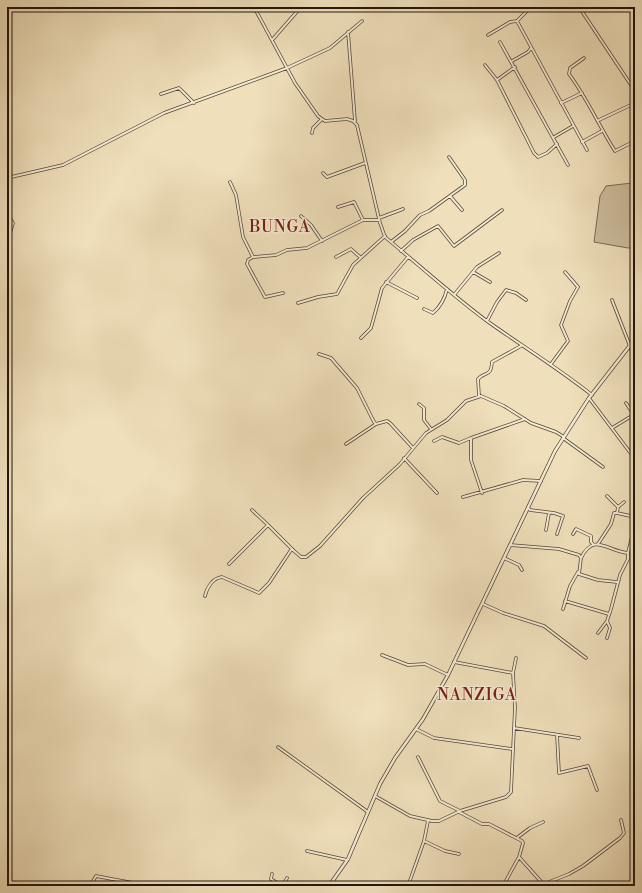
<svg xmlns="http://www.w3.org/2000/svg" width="642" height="893" font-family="'Libre Bodoni',serif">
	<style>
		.green { fill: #ccbd9d; stroke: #766a56 }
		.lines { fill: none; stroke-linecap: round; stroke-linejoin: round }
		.minor-casing { stroke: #54483a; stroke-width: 3.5 }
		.tertiary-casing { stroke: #54483a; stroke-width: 4 }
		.minor { stroke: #f5ead2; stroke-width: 2 }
		.tertiary { stroke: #f5ead2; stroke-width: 2.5 }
		.labels { text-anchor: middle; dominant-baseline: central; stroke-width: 3; stroke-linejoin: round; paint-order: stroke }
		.quarter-label { font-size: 16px; letter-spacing: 1px; fill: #7a1f14; stroke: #f5ead2 }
	</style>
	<rect width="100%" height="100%" fill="#efdfba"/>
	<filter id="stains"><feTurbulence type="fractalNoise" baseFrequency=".005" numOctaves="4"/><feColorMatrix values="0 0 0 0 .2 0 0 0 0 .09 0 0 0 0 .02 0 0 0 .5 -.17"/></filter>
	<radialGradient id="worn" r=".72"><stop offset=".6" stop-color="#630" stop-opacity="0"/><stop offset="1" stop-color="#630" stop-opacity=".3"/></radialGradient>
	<path class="green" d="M632 183 635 188V247L628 248 594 242 600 196 606 186Z"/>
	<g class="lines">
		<g class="minor-casing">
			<path id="minor" d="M254 7 295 83 318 116 325 121 347 119 353 121 357 125 380 223 385 237C419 265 452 295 487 321 522 346 558 368 592 395
				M579 7 635 91
				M517 21 587 150
				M348 32 355 121
				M488 35 510 22 517 21 531 7
				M273 39 301 7
				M500 42 568 165
				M584 58 570 68 569 74C587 98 599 126 615 151L635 141
				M512 61 528 52 531 48
				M485 65 497 80 534 153 538 157 547 153 557 144
				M497 80 515 67
				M161 94 179 88 194 103
				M561 103 582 93
				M599 120 635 103
				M312 133 313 128 322 119
				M554 137 573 126
				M582 142 602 131
				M323 173 327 177 365 163
				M7 178 63 165 164 113 287 68 330 48 362 21
				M230 182 236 195 243 237 253 257
				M7 193 10 203 7 215
				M450 196 462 210
				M338 207 354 202 363 220H379
				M8 215 13 223 11 230
				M301 216 311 225 322 241
				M379 218 403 209
				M391 242 405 231 420 215 429 211 465 185V180L449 157
				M401 251 413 240 438 226 454 246 502 210
				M336 257 351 249 360 257
				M473 272 490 282
				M386 282 417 298
				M283 293 265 297 247 264 248 260 253 257 276 255 287 250 307 248 363 220
				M454 295 477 267 499 253
				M612 300 635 359
				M298 303 318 297 337 294 353 265 385 236
				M424 309 433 313C440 307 445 298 447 289
				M487 321 497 302 506 290 516 293 526 300
				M7 324 10 325
				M361 338 371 328 382 288 408 257
				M319 354 331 358 357 388 374 422 376 424 387 421 390 423 413 448
				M551 364 568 341 561 325 570 301 578 287 565 272
				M479 396 478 379C486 371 491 377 492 362L521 346
				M589 398 635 459
				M626 403 634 415
				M419 404 424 408V420L431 429
				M612 428 635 414
				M563 438 603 467
				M434 441 442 437 459 443 471 438
				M346 444 376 424
				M404 458 437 493
				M482 493 471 460V438L525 419
				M607 496 618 507
				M463 497 523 480 541 481
				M624 502 618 507 617 513 635 517
				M528 508 530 510 554 513 563 516 557 534
				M252 510 268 525
				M546 530 549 513
				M573 534 576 529 591 536V542L593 544
				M598 544 611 524 614 513H617
				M510 545 559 549 579 555 581 558 579 574 598 580 617 582
				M631 546 635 554
				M628 553 635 524
				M504 558 519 565 522 570
				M581 558C594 532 607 551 628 553V559L620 575 611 609 607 621 598 633
				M229 564 268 525 293 550
				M205 596C207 587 213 578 222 577L259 593 269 583 291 550H293L301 557H306L320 546 363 498 400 464 426 433 447 420 466 401 481 396 504 406 531 423 556 432 564 437
				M565 601 609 614
				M483 604 503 613 544 626 586 658
				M563 609 570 586 578 572
				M607 621 610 628 607 638
				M382 655 408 665 425 664 448 675
				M513 673 516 658
				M514 728 579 738
				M416 729 434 738 512 749
				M557 735 559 773 588 766 597 790
				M278 747 368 812
				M418 757 440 801 460 811
				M375 796 410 816 432 821H439L460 811 506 797 511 792 515 707 513 673 454 662
				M459 812 482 824H489L522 841 523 843 519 857 503 886
				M428 821 424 841 445 851 459 854
				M518 837 530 828 543 822
				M307 851 347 860
				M519 857 545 886
				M272 874 271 879 282 886
				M544 884 569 874 583 866 620 838 624 833 621 820
				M90 886 96 876 149 886
				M283 886 287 878
				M408 886 424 841"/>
		</g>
		<g class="tertiary-casing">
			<path id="tertiary" d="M329 886 348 859 380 784 395 758 423 719 448 675 555 451 589 398 635 339"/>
		</g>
		<use href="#minor" class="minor"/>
		<use href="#tertiary" class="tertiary"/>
	</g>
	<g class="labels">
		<g class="quarter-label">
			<text x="280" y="227">BUNGA</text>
			<text x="477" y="695">NANZIGA</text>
		</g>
	</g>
	<rect width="642" height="893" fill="none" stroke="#efdfba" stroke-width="24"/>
	<rect x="8" y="8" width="626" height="877" fill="none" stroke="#20160f" stroke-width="2"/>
	<rect x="12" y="12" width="618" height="869" fill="none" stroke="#20160f"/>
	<rect width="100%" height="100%" filter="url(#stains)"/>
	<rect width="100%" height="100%" fill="url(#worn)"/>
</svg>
